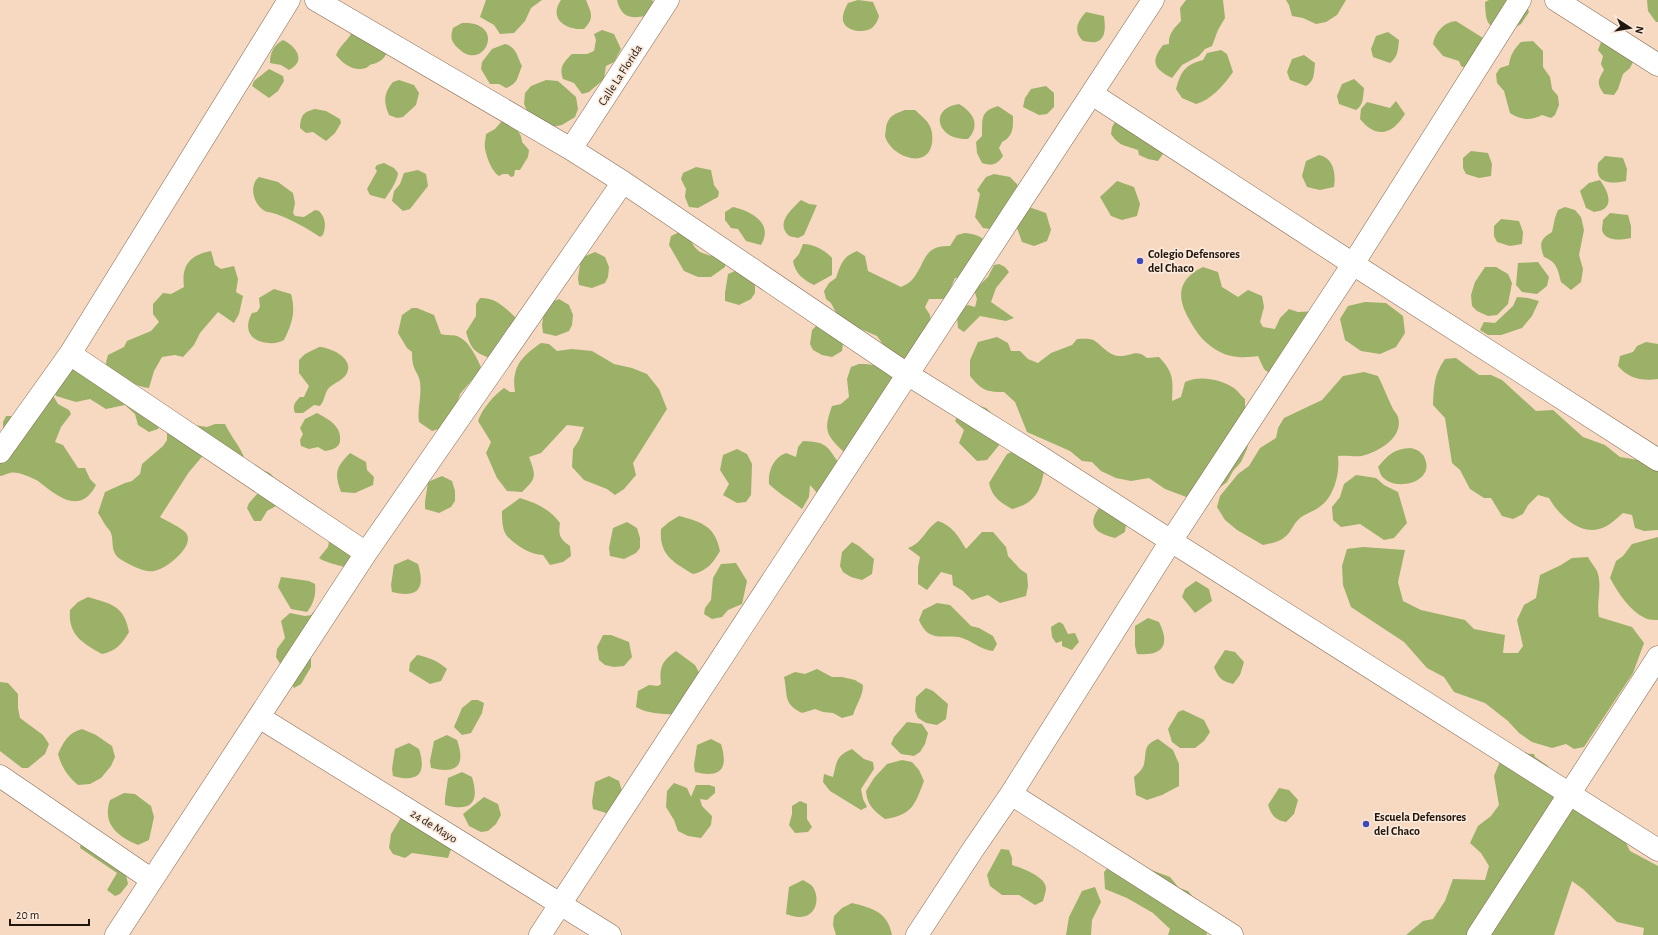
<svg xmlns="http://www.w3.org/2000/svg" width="1658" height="935" font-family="'Alegreya Sans',sans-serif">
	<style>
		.forest { fill: #9ab167 }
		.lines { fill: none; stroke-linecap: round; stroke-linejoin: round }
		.street-casing { stroke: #846a55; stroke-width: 23 }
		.street { stroke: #fff; stroke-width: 22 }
		.poi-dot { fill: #3d48bc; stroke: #fbe9db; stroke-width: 1.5 }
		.labels { text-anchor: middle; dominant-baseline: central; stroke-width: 3.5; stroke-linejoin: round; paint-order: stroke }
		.street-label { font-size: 12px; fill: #20160d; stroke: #fbe9db }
		.poi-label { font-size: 12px; font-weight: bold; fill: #20160d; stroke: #fbe9db; text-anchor: start }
	</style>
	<rect width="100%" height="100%" fill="#f7d9c1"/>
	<path class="forest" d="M486 0H542L531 8 525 21 514 33 500 34 494 25 480 17Z
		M561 0H586C591 13 595 17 584 29 566 30 548 19 561 0Z
		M617 0H652L654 4 645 16C630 19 621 17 617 0Z
		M858 0 873 2 879 16C878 20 876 24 873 27 866 34 846 32 843 21 842 14 845 9 848 3Z
		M1186 0H1223L1225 18 1218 30 1212 46 1205 49 1199 56 1182 65 1172 78C1154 69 1150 62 1163 45L1169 44C1168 34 1175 27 1181 21L1180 8Z
		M1286 0H1346L1337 15 1326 22 1316 24 1303 18 1292 16 1289 5Z
		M1489 0H1525L1529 12 1521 24 1506 33C1486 25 1486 24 1485 2Z
		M1647 0H1658V22H1656L1648 11Z
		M1086 12 1104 16C1105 25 1107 39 1096 42 1092 43 1087 41 1083 41 1073 31 1077 22 1086 12Z
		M1456 21 1483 38 1470 70 1461 66 1459 61 1443 56 1433 44C1435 32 1444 22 1456 21Z
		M462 23C508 21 484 73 459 49 451 42 450 38 453 28Z
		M353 30 388 50C385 58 381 62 373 64 370 64 368 67 366 68 354 72 343 64 336 55 340 45 349 40 353 30Z
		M602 30 614 34 621 49 614 62 606 66 604 79 589 92 582 94 574 83 563 79C559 67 563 63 572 54H587L594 51 596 40 594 34Z
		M1388 32 1399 40C1398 50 1398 57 1390 63L1373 57 1371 49 1376 36Z
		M283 40C296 46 307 61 289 70L281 65 270 63C270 52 274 45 283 40Z
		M1607 40 1634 60 1630 68 1623 74 1618 89 1614 95 1604 94C1597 84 1597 81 1604 70L1601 64 1603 56 1598 50 1601 42Z
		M1533 41 1543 51V67L1550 77 1552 89 1558 96 1559 105 1555 115 1551 118 1542 115C1530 121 1521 120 1510 113L1504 91 1497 83 1496 74 1500 68 1509 65C1510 55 1514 49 1521 42Z
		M505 44C517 47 517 57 522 66 517 77 519 83 506 88L499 84H490L481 69 482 62 492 49Z
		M1221 50 1227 54 1233 72C1224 85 1211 100 1196 104L1182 98 1176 89C1181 72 1184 65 1203 60L1207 53Z
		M1304 55 1315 63C1314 72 1315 81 1306 86L1290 80 1287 72 1292 59Z
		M269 69 283 76 284 81 278 91 269 98 252 86 254 81Z
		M1354 79 1364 88C1363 96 1364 105 1356 110L1339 104 1337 96 1342 84Z
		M399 80 414 85 419 93 416 105 403 117 397 118 389 115C383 101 384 93 393 82Z
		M546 80 558 81 576 97 578 109 575 117 562 125 552 127 529 115 524 104 525 93 531 86Z
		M1046 86 1054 93V107L1047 114 1039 115 1023 107 1025 98 1031 89Z
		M1396 101 1405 114C1392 135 1376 139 1360 119L1361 109 1367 102 1390 108Z
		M959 104C973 112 981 125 968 139 937 141 928 108 959 104Z
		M998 106 1013 116C1013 127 1014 136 1002 142L999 148 1003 156C997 165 992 166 982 163L977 153 976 142 982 136C983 119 979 112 998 106Z
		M315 109 326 111 340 119 341 123 335 133 326 141 313 132 306 133 300 128C301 115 303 112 315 109Z
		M905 110H915C927 121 934 125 932 143 928 171 890 156 885 136 885 134 886 130 886 127 888 116 896 113 905 110Z
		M1117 119 1161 127 1166 129 1172 141 1158 161 1148 159 1139 155 1138 150C1124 145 1119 146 1111 134L1112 127Z
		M505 121C513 127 522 131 522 142L529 150 528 157 520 170H515L514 176 511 177 508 174H503L499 176C492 172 486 156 485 148 484 144 486 138 486 134L495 129 501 122Z
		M1471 151 1488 153 1492 164 1491 176 1479 178 1466 174 1463 168V158Z
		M1319 155C1334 158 1336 174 1334 187L1320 190 1307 187 1302 176 1306 161Z
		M1605 156 1623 158 1627 169 1626 181C1617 183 1600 185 1598 173 1597 170 1598 166 1598 163Z
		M384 163 394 168 398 173C397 182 390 191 385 199L370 195 367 189 377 171 375 168 377 165Z
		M696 167 711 170 714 185 719 192 718 197 698 208 689 207 685 197 686 189 681 179 683 173Z
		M418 170 426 174 428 186 410 209 403 211 392 201 394 191 400 184 404 173Z
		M994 174 1010 177 1017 184 1018 192 990 229 983 228 975 217 980 194 977 190 986 177Z
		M259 177 278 182 293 193 295 203 293 213 295 216 304 217 315 210 319 211C326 218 326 226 323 235L320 237C307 228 292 220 276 214 272 212 266 213 262 209 253 202 249 185 259 177Z
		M1600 180C1605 187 1614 202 1604 209 1601 211 1597 211 1594 212L1586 208 1580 191 1589 183Z
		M1117 181 1134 187 1140 204 1137 216 1122 220 1111 216 1100 197Z
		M801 200 809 204 817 205 804 235 798 238 789 236C775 223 791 210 801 200Z
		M733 207C751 211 774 223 761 245L746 241 738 229 731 228 725 220V212Z
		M1029 207 1046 213 1051 230 1047 241 1034 246 1022 242 1016 225Z
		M1565 207 1575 210 1581 217 1584 230 1579 255 1583 269 1581 282 1571 290 1561 282C1558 270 1557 262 1544 257 1539 244 1540 239 1552 232L1555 218 1558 210Z
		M1610 213 1628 215 1631 226V238C1622 240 1605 242 1602 230 1602 227 1603 223 1603 220Z
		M1501 219 1519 221 1523 232 1522 244 1510 246 1497 242 1494 236V226Z
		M686 229C697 258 700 251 726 260L725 267 711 277H698L684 271 669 245 671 236Z
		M965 233C975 234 981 236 988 243L966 277 955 278 948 294 943 299H929L925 307 930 315 931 327 907 359H900L887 350 877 336 840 320 831 303 826 299 824 291 829 283 836 278C841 264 842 257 857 251L865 256 868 271 901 287C905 285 909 283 912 280 926 264 922 245 950 246L957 235Z
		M803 244C814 244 825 250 832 258V275L814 285C803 280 795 273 793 261L799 254Z
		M211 251 215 265 221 269 234 266 238 279 236 292 243 296 239 314 234 323 218 312 200 333 194 345 183 357 175 355 162 357 154 371 149 388C139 387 109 376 106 365 106 362 107 358 108 355L124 347 127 341 151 331 159 322 153 314V304L163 293 171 294 184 287C181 265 190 255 211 251Z
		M595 252 605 257 609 267 608 277 605 283 592 288 579 285 578 278 581 258Z
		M1538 262 1549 277 1547 286 1537 294 1522 292 1516 285 1518 263Z
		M999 264 1005 267 1009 272 996 288 991 302 1014 318 1006 321 980 316 964 332 958 328 957 317 960 308 968 305 975 307 977 299 974 290 988 277 994 265Z
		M1203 267 1218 272 1222 287 1238 297 1248 290 1262 296 1264 307 1260 322 1263 327 1275 329 1280 318 1289 309 1298 312 1317 311 1270 374 1264 369 1258 356C1246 358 1231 358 1220 352 1205 344 1197 334 1189 319 1176 296 1178 279 1203 267Z
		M1485 267H1496L1508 274 1512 283 1508 304 1497 315 1488 316 1477 311 1472 306 1471 295 1475 282Z
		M742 268 755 283V293L751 299 739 305 725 301V293L728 274Z
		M274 289 291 294C296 312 292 324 284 340 280 342 274 344 269 343 250 342 243 329 252 313L257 312 260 307 259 298Z
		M1517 297 1528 298 1539 301 1532 316 1522 328 1501 335H1488L1480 330 1484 322 1495 323 1513 306Z
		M480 298C497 298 504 307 516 318L490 358C473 352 471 348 466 332L476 316V304Z
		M559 299 569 305 573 315 572 325 569 331 556 336 543 333 542 325 545 305Z
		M1365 302 1386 303 1403 316 1405 333 1396 347 1380 354 1361 351 1345 340 1340 319 1348 306Z
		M412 308H417L434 315 441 334C447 336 454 334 459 337 469 341 479 361 482 370L478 378 471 381 460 394 457 405 442 428 432 431 419 422C417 409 422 396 420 382 419 375 414 370 413 364 412 360 412 355 412 352L407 348 398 333 402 315Z
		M822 320 844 336 842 351 832 357 822 355 813 350 810 344 812 330Z
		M997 337 1008 343 1011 351H1020L1028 359 1038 363 1051 353 1072 345 1077 339C1082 339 1091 338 1095 341 1102 346 1109 355 1118 356 1130 357 1136 348 1147 358L1159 357C1174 373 1173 379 1172 401L1181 397 1185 382C1200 375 1220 379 1234 388 1238 391 1241 396 1245 399V417L1249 440 1247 449 1241 462 1233 471 1227 482 1213 493 1189 498 1165 489 1149 478 1131 481 1116 478 1101 471 1092 462 1082 461 1070 451 1027 432 1015 402 1004 392C985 392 982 390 970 376V360L978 342Z
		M1646 342 1658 344V379C1642 381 1629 379 1618 366L1620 356 1633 352 1637 346Z
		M541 343 549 344 557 351 572 349 592 351 614 364 632 368 647 374 659 389 667 409 633 463 636 475 624 489 615 495 607 489 584 480 572 467 573 449 579 440 584 427 567 425 541 453 529 457C536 476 537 478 522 492L507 491 497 478 486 453 491 442 478 421C482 409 494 395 504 388L510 392H515C511 367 522 356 541 343Z
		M319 347C328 347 351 356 348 370 346 380 334 382 328 389 324 395 325 400 320 406L314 405 303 413H295C292 406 295 402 300 397H304L309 386 299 373V360L305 354Z
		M1456 358 1479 375H1491L1502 380 1536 411 1553 410 1583 437 1605 445 1620 457 1644 461 1658 468V530L1644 531 1635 528 1632 515 1623 513C1616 519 1608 527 1599 529 1579 535 1558 514 1549 498L1538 495 1528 505 1523 514 1513 519 1502 516 1491 498H1484L1470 489 1460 470 1452 463 1445 418 1433 405C1434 385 1434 375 1445 359Z
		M67 359 162 414 158 429 149 432 138 425 135 414 125 405 106 409 90 399 76 402 56 396 52 388Z
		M859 364C886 364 887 371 903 390L877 442 870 450 845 453C826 435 823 431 832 406L841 404 849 397 847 379 851 367Z
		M1364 372 1378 376C1383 386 1387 396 1392 407 1393 410 1397 414 1398 417 1404 438 1378 452 1362 456 1355 457 1346 455 1338 456 1340 474 1334 498 1318 508 1312 512 1304 514 1299 519 1294 523 1292 530 1288 534 1281 542 1272 543 1263 545L1237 530 1225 520 1217 507 1220 496 1238 474 1249 466 1260 448 1276 438 1278 428 1284 418 1322 400 1343 376Z
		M51 392 58 404 69 410 71 414 61 427 55 442 63 445 78 468H85L90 479 96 485C80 516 57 496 38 481 33 478 23 474 18 473 10 471 6 475 0 476V441L3 435V422L6 416H16Z
		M977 405 986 408 1003 424 1000 444 987 460 977 461 959 443 964 430 955 421 958 415Z
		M317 413C328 419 342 426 340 441 339 448 332 450 325 451L318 447 309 449 301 446 300 440 303 434 300 428 305 419Z
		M188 424 207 427 215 424H225C231 437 241 447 245 460L206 452 189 472 160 517C167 521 182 528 186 533 196 546 165 570 154 571 144 573 128 564 120 559 109 551 115 540 110 531 109 529 107 528 106 526 103 522 101 517 98 513L105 492 125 483 132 481 140 474 142 464 163 446 167 440V431Z
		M803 441C825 442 826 444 838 462L817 493 810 485 809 497 802 509C791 500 779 494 769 484 768 471 773 458 786 453L796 457 798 447Z
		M1022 448 1045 466C1041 489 1037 503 1012 509 1000 502 992 497 989 483L1007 454Z
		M1411 448C1415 449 1420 451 1422 454 1424 455 1424 457 1425 459 1435 483 1393 493 1381 475 1380 473 1379 469 1378 467 1389 454 1394 449 1411 448Z
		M737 449 747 454 752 464 751 495 746 502 737 503 723 495 729 484 720 470 723 455Z
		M350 453 366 462 367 470 374 477 373 485 355 493 341 492C334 473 336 467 350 453Z
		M256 470C282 471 273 486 276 506L267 511 261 521H254L247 508 249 503 258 493Z
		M1356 475 1376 478 1384 485 1398 492 1407 523 1394 538 1384 540 1360 524 1341 527 1333 520 1332 507 1340 497 1344 484Z
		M442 476 452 481 455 491V501L451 507 439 513 425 509V502L428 482Z
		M520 498C536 503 550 509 560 523 558 535 560 539 570 546L571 556 563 562 550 565 543 555C531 555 516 546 507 536 502 530 502 519 502 511Z
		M1105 501 1127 517 1125 532 1115 538C1089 532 1087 520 1105 501Z
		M679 516C702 522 715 526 720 551 713 563 707 571 693 574 673 562 659 555 661 529L669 522Z
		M938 521C953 526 958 536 966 549L982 532H993L1006 547 1008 556 1020 569 1027 574 1028 586 1026 596 1000 603 988 595 972 600 963 591 953 585 952 575 941 572 927 590 918 584V567L920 557 908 548C923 543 925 529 938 521Z
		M627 522 637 528 640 538V548L636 553 624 559 610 556 609 548 613 528Z
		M1658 537V620C1654 620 1649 620 1645 618 1630 611 1618 593 1610 578L1616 561 1623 556 1632 544Z
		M329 541 354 553 346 567C343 567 322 561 319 558L328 547Z
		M852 542 859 546 874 559 872 574 862 580 851 577 843 572 840 566 842 552Z
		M1363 547 1405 550 1398 582 1403 601 1421 610 1465 620 1474 629 1505 635 1503 653H1518L1523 646 1517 620 1524 605 1536 598 1540 575 1561 565 1572 558 1588 557C1591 563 1597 569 1598 574 1602 589 1596 603 1599 617L1632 627 1644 643 1633 673 1584 747 1574 749 1566 744 1552 748 1532 742 1519 733 1508 721 1485 703 1454 692 1444 677 1427 668 1404 642 1351 607 1343 585 1342 566 1347 549Z
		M408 559 418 564C426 590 417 598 392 592L391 585 394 565Z
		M736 563 747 581 742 604 728 610 722 617 712 619 704 614 705 608 711 600 713 578 721 564Z
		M281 577 309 581 315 584C316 595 314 603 307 612L291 609 278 587Z
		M1196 581 1209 589 1212 601 1195 613 1182 597 1185 589Z
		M88 597C111 604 124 605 129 632 122 644 116 651 102 654 82 643 68 635 70 610L78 602Z
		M937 603 950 605 971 626 979 628 993 636 997 644 993 651C981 650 971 640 959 637 949 635 937 639 928 633 924 630 921 625 919 620L923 610Z
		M315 610H320L311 654V667L301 684 294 688 276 657 277 649 285 638 281 621 290 613 305 616 311 615Z
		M1148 618 1159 622C1171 646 1162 656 1137 654L1135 646V626Z
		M1059 622 1063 624 1068 634 1075 633 1079 642 1072 650 1062 646V641L1056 643 1052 637 1051 627Z
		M603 635H611L629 642 632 657 624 666 614 667 605 665 599 660 597 647Z
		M1225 650 1235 652 1244 662 1240 675 1233 684C1221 681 1218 677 1214 667Z
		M676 651 695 665 701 676 674 715C660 713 648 714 636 707L638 691 649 685 658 686 661 684C659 667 662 661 676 651Z
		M417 655C428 657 438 661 447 669L441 681 430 684 409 671 410 663Z
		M817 669 832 677H842L855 680 863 685C863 696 856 705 853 715L842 718 833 713 823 712 815 709 802 713C783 704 788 695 784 677L795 672 805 674Z
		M0 682 8 683 18 694V708L20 718 43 735 49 744 45 754 28 768H22L0 751Z
		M926 688 933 691 948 704 946 719 937 725 926 723 918 718 915 711 916 697Z
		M472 700H478L484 703 482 713 471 733 462 735 454 727 462 708Z
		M1183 710 1204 720 1210 732 1204 741 1195 748H1180L1172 742 1168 729 1178 712Z
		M907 722 922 724 928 733 925 744 920 752 914 756 901 754 891 744 894 737Z
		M82 729 96 735 112 746 115 757 111 766 101 778 90 784 78 785C68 777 61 766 58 754 64 741 68 733 82 729Z
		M447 735 457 740C466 766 457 774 431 768L430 761 434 741Z
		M711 739 721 744C729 770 720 778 695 772L694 765 697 745Z
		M1158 739 1173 750 1179 764V786L1162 795 1147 800 1136 795 1134 777C1137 774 1141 771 1143 767 1148 754 1141 745 1158 739Z
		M409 743 419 749C427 774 418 783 393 776L392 769 395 749Z
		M852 749 864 759 873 762 874 769 861 789 863 799 867 807 861 810 830 791 823 782 824 774 833 777C837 761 836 756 852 749Z
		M1516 753 1534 754 1535 757 1548 766 1552 795 1557 807 1483 935H1406L1423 921 1433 919 1445 901 1453 879 1485 880 1489 866 1481 853 1470 843 1478 826 1491 816 1499 805 1494 776 1503 754Z
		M902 760 912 762 919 770 924 781C915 804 913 815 885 819 874 811 867 805 866 791L874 778 887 764Z
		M462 772 472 777C480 803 471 812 445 805V798L448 778Z
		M609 776 619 781 622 791 619 807 606 813 593 809 592 802 595 782Z
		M674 783 687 788 691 797 696 785H709L715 787V793L707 800 700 799 702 806 712 816 711 825 701 838 688 836 678 831 674 820 666 807 667 791Z
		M1279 788 1289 790 1298 800 1294 814 1286 822C1275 820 1272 816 1268 805Z
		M124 793 135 794 151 806 154 817 149 840 138 845C117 836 102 824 110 800Z
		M484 797 498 804 501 815 496 824 488 831 481 832 469 826 463 814Z
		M800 801 807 804V819L812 827 808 832 795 833 789 825 792 814V806Z
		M1592 804 1625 841 1630 851 1658 866V935H1643L1644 928 1617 922 1583 889 1572 881 1554 935H1486L1569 810Z
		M402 816 447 833 451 849 448 858 412 853 405 858 393 854 389 848 391 834Z
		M81 843 126 875 128 884 120 894 115 896 107 890 117 873 80 848Z
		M1001 849 1009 850 1012 858V865C1021 868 1045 876 1046 888 1046 892 1044 897 1043 901L1035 905 1019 895H1002L990 886 987 875Z
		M1120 855 1132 858 1143 867 1170 877 1179 888 1188 891 1193 897 1199 909 1206 926 1207 935H1168L1170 929 1153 913 1127 898 1105 889 1104 872Z
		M803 880C806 882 811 884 813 887 821 900 815 918 799 917 795 917 790 915 786 914L789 887Z
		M1095 887 1101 902 1092 920 1091 935H1066L1069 917 1082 891Z
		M852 903C872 908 888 912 892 935H836L833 925 834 916 842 908Z"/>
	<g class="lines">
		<g class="street-casing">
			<path id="street" d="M316 0 571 149 623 182 907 374 1039 456 1171 541 1658 850
				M1556 0 1658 65
				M1092 94 1353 264 1658 460
				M571 149 668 0
				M70 354 366 553
				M0 452 70 354 289 0
				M259 717 610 935
				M0 776 152 880
				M1011 794 1232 935
				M116 935 366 553 623 182
				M540 935 1153 0
				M917 935 972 851 1011 794 1171 541 1353 264 1520 0
				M1478 935 1658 657"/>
		</g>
		<use href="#street" class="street"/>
	</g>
	<g class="poi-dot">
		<circle cx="1140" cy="261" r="4"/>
		<circle cx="1366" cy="824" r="4"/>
	</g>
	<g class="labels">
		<g class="street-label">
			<text transform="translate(620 75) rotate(-57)">Calle La Florida</text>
			<text transform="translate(434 826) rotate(32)">24 de Mayo</text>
		</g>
		<g class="poi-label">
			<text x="1148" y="254">Colegio Defensores<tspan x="1148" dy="14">del Chaco</tspan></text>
			<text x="1374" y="817">Escuela Defensores<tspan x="1374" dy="14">del Chaco</tspan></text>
		</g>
	</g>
	<g transform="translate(1630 28) rotate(102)" stroke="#fbe9db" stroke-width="3" paint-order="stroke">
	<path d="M0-3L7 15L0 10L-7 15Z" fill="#20160d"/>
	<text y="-6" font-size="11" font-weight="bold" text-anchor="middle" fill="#20160d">N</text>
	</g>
	<path d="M10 919v6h79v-6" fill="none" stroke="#20160d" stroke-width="2"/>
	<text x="16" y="919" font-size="12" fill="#20160d" stroke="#fbe9db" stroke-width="3" paint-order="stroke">20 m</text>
</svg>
